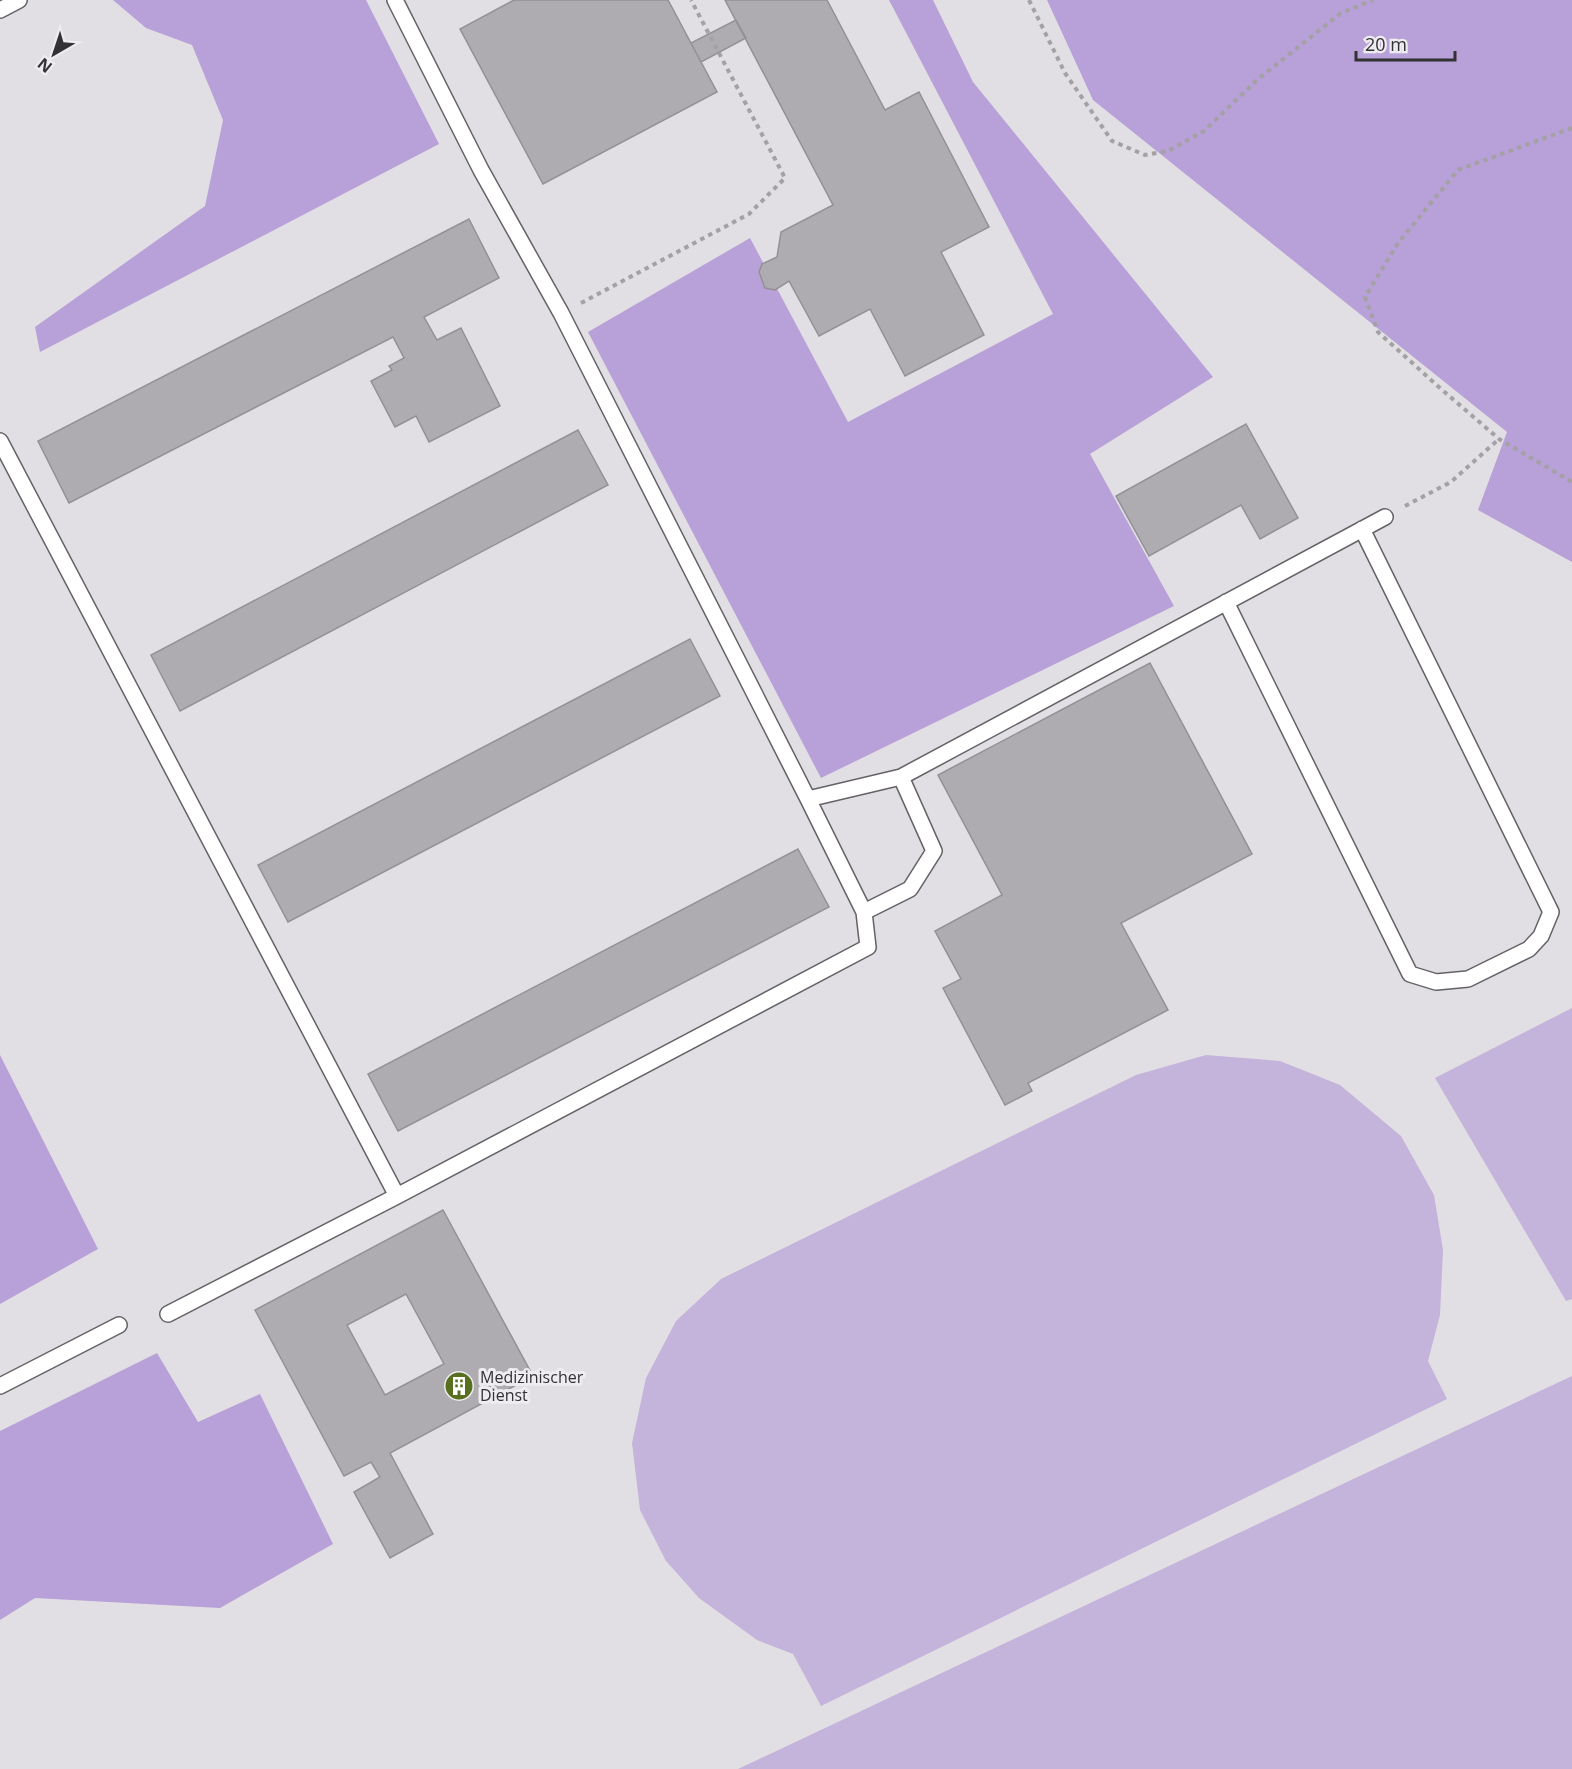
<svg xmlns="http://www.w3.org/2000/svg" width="1572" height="1769" font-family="'Open Sans',sans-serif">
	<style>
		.green { fill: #c4b3db }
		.forest { fill: #b8a0d8 }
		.building { fill: #aeacb0; stroke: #929195; stroke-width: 1.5; fill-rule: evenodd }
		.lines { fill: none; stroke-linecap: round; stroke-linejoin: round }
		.lane-casing { stroke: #646266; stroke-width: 18 }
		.path { stroke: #a3a1a4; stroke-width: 4; stroke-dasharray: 4.5 4.5; stroke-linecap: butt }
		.lane { stroke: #fff; stroke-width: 15 }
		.labels { text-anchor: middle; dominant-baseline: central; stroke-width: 6; stroke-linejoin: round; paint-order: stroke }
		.poi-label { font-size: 16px; fill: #323133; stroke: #eeecf0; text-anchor: start }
	</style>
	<rect width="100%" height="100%" fill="#e1dfe3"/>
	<path class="green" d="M1572 1008V1299L1566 1301 1435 1078Z
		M1206 1055 1280 1061 1340 1085 1401 1136 1434 1195 1443 1250 1440 1315 1428 1361 1447 1399 821 1706 793 1654 757 1640 699 1598 666 1561 640 1510 632 1443 646 1378 676 1321 721 1279 1136 1075Z
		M1572 1376V1769H738Z"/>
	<path class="forest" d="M113 0H366L439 144 40 352 35 327 205 206 223 120 192 45 146 28Z
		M889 0H933L973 82 1213 377 1090 454 1174 606 821 778 588 332 750 238 848 422 1053 314Z
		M1047 0H1572V562L1478 510 1507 432 1093 100Z
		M0 1055 98 1249 0 1304Z
		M157 1353 198 1422 260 1394 333 1544 220 1608 35 1598 0 1620V1431Z"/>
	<path class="building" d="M514 0H668L717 92 543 184 460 29Z
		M725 0H827L885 110 919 92 989 227 941 252 984 335 905 376 870 309 819 336 789 281 775 290 765 288 759 272 762 264 777 257 781 232 833 205Z
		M736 20 746 38 701 62 691 43Z
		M469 219 499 278 424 317 437 340 461 328 500 406 429 442 416 416 395 427 371 381 392 370 389 366 404 358 393 337 69 503 38 441Z
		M1246 424 1298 518 1260 539 1241 505 1149 556 1116 496Z
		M578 430 608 485 180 711 151 655Z
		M690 639 720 696 288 922 258 865Z
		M1150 663 1252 854 1121 923 1168 1010 1028 1083 1032 1091 1005 1105 943 988 961 979 935 931 1002 895 938 775Z
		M798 849 829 907 398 1131 368 1074Z
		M443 1210 533 1376 390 1453 433 1534 390 1558 354 1492 380 1477 371 1462 344 1476 255 1310ZM406 1294 444 1364 385 1395 347 1325Z"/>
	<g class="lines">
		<g class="lane-casing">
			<path id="lane" d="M0 10 19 0
				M0 441 397 1196
				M1226 602 1410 974 1436 982 1468 979 1529 949 1541 936 1551 912 1362 529
				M808 799 901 777 1385 517
				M864 912 910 889 934 851 901 777
				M168 1314 397 1196 868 947 864 912 808 799 561 313 481 170 395 0
				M0 1386 119 1325"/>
		</g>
		<path class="path" d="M1029 0 1065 73 1112 141 1145 155 1168 151 1204 131 1258 79 1341 13 1373 0
			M1572 128 1458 170 1398 243 1365 297 1378 332 1440 388 1499 439 1572 482
			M581 303 749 214 785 178 691 0
			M1405 506 1451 482 1499 439"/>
		<use href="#lane" class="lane"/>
	</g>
	<defs>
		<g id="building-disc" transform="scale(1.5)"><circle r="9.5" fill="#576f1f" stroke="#eeecf0"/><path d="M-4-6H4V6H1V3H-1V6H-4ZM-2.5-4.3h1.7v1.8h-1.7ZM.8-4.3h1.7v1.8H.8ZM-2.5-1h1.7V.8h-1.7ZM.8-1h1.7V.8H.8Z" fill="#fff"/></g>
	</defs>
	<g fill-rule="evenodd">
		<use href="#building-disc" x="459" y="1386"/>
	</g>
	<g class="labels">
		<g class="poi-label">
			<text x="480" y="1377">Medizinischer<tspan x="480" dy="18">Dienst</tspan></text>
		</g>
	</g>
	<g transform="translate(54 54) rotate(219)" stroke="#eeecf0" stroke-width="4.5" paint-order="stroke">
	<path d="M0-4.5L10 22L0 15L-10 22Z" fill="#323133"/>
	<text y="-9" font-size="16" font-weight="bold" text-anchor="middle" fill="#323133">N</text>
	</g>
	<path d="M1356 51v9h99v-9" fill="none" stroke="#323133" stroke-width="3"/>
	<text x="1365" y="51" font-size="18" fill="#323133" stroke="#eeecf0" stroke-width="4.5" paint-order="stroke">20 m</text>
</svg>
